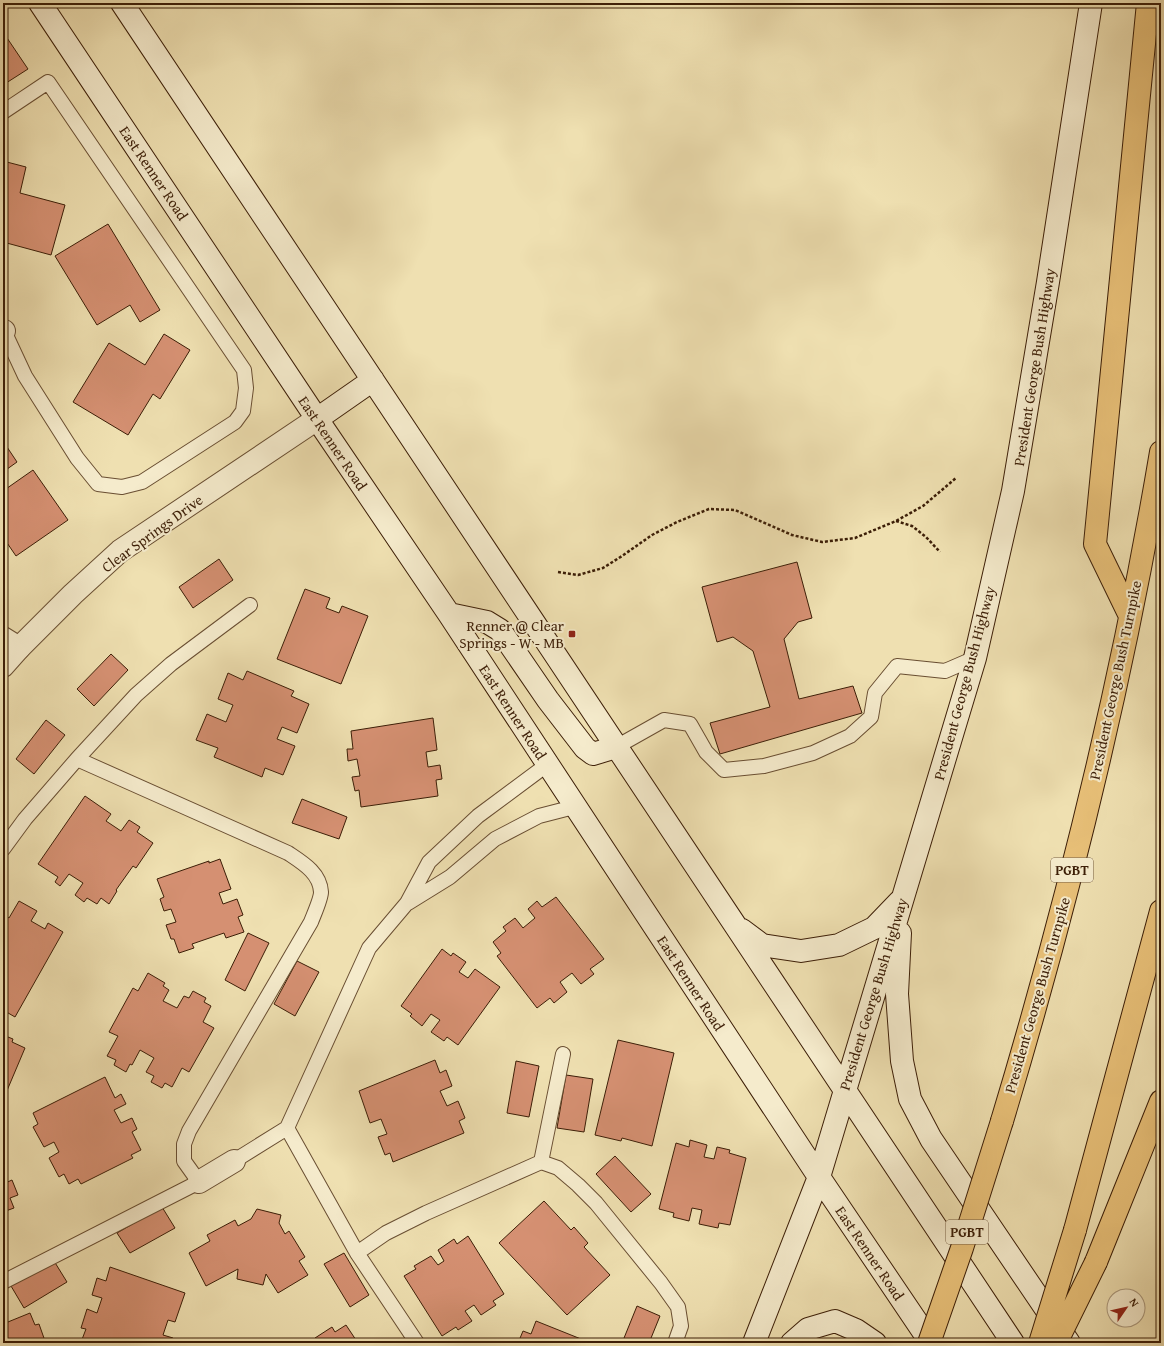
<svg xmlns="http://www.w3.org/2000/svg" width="1164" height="1346" font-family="'Gentium Book Plus',serif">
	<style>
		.building { fill: #d59072; stroke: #3c1e07 }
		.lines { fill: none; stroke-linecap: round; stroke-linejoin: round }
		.service-casing { stroke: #694e32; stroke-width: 16 }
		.minor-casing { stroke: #694e32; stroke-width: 24 }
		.tertiary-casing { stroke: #694e32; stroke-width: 24 }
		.secondary-casing { stroke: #3c1e07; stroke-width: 24 }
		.motorway-casing { stroke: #3c1e07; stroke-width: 24 }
		.path { stroke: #3c1e07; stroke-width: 2.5; stroke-dasharray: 3 2; stroke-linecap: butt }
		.service { stroke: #f5ebcc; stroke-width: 14 }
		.minor { stroke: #f5ebcc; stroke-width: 22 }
		.tertiary { stroke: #f5ebcc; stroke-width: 22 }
		.secondary { stroke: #f5ebcc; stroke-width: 22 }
		.motorway { stroke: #e8c078; stroke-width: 22 }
		.motorway-bridge-casing { stroke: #3c1e07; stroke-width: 24; stroke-linecap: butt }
		.motorway-bridge { stroke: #e8c078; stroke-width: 22 }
		.poi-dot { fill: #8f2418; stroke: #f5ebcc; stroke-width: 1.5 }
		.labels { text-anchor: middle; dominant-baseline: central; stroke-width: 4; stroke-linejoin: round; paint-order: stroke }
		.shield { fill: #f5ebcc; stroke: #745c42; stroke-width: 1 }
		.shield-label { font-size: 14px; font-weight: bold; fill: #3c1e07 }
		.street-label { font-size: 15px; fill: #3c1e07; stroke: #f5ebcc }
		.poi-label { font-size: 15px; fill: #3c1e07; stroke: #f5ebcc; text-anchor: end }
	</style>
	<rect width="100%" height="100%" fill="#efe0b1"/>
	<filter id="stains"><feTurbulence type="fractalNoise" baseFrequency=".005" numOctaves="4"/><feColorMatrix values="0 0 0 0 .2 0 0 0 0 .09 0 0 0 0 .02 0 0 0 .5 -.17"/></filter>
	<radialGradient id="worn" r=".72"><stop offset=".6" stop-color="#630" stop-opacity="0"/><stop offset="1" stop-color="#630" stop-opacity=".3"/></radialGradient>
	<path class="building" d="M3 32 28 69 3 85Z
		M3 161 26 167 20 193 65 205 51 255 3 242Z
		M108 224 160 310 140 322 130 305 97 325 55 256Z
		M164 334 190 350 160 399 153 394 128 435 73 402 109 343 145 365Z
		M3 441 17 462 3 472Z
		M33 470 68 520 16 556 3 537V491Z
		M219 559 233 580 193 608 179 587Z
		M797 562 812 618 798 622 784 639 799 699 853 686 862 713 720 754 710 723 770 707 753 651 733 637 717 642 702 587Z
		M305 589 330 598 326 608 339 613 342 606 368 616 341 684 277 659Z
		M111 654 128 670 94 706 77 689Z
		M247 671 294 691 291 696 309 704 297 733 282 727 277 739 295 746 283 775 265 768 262 777 214 757 218 748 196 740 207 714 226 722 233 705 218 699 228 673 243 680Z
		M433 718 437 750 426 752 428 767 440 765 442 779 436 780 438 796 361 807 359 790 355 791 352 777 360 776 357 759 348 761 347 749H353L351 731Z
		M46 720 65 735 34 774 16 759Z
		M85 796 111 814 106 821 121 831 129 820 140 827 137 832 153 843 136 868 133 866 116 890 117 891 109 904 101 898 97 904 87 898 84 902 75 895 83 883 69 874 60 886 55 882 58 877 38 864Z
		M302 799 347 817 339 839 292 823Z
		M220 859 231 889 219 893 223 904 237 899 243 915 238 917 244 932 226 938 224 933 192 944 194 948 179 953 174 939H171L166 925 176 922 171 909 164 911 160 899 164 897 157 879 209 861V863Z
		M556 897 604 959 590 969 594 974 581 984 572 973 560 982 567 992 554 1003 550 998 537 1008 497 956 501 953 493 942 506 931 503 927 515 918 523 928 535 918 528 909 537 901 542 907Z
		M19 901 37 911 31 921 45 929 48 923 63 932 15 1017 3 1010V919L5 915 9 918Z
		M248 933 269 943 245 991 225 980Z
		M442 949 451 956 453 953 466 962 459 972 468 978 475 969 500 987 458 1045 447 1037 444 1041 431 1032 440 1020 431 1014 422 1026 410 1016 412 1014 401 1006Z
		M297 961 319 972 295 1016 274 1004Z
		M148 973 165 983 163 986 169 990 163 1001 177 1008 184 996 189 998 193 991 206 998 204 1002 211 1006 203 1022 214 1028 189 1072 182 1068 172 1087 165 1083 162 1088 151 1082 154 1076 146 1072 154 1058 140 1050 132 1065 130 1064 126 1072 114 1065 116 1060 107 1056 118 1036 109 1032 133 988 138 991Z
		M3 1035 13 1039 12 1042 25 1048 3 1100Z
		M618 1040 674 1053 652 1146 622 1138 621 1141 595 1135Z
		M435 1060 440 1073 446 1070 452 1086 440 1091 447 1106 458 1101 465 1118 459 1121 464 1133 393 1162 390 1153 385 1155 378 1137 387 1134 381 1119 370 1123 359 1091Z
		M516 1061 539 1066 529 1117 507 1113Z
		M566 1075 593 1079 584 1132 557 1128Z
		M105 1077 115 1098 121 1094 126 1104 114 1110 121 1123 132 1118 137 1129 132 1132 141 1150 131 1155 133 1158 81 1184 78 1179 69 1184 64 1174 59 1177 49 1158 59 1152 54 1142 44 1147 33 1127 38 1124 33 1113Z
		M690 1140 707 1145 704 1157 714 1159 717 1147 730 1150 729 1153 746 1158 730 1225 719 1223 718 1228 699 1224 702 1210 692 1208 689 1221 673 1217 674 1213 659 1209 676 1143 689 1147Z
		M615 1156 651 1194 631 1212 596 1174Z
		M12 1180 18 1195 10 1198 14 1208 3 1212V1184Z
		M544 1201 571 1230 574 1227 588 1243 584 1247 610 1275 567 1315 499 1243Z
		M162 1207 175 1228 130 1253 117 1233Z
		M257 1209 281 1215 279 1223 285 1234 289 1231 305 1257 299 1261 308 1275 278 1293 266 1274 263 1285 237 1279 238 1269 206 1286 189 1253 210 1241 207 1235 235 1220 238 1226 251 1219Z
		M468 1236 504 1294 493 1301 496 1305 481 1315 474 1305 465 1311 472 1321 458 1330 456 1327 442 1336 404 1276 416 1269 414 1266 431 1256 438 1265 444 1261 438 1250 454 1239 457 1244Z
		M344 1253 369 1295 350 1307 324 1264Z
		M54 1261 67 1282 24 1308 11 1286Z
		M110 1267 185 1293 175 1322 168 1320 163 1335 173 1338 171 1343H85L81 1342 86 1329 81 1328 87 1309 97 1313 102 1298 92 1295 97 1278 106 1281Z
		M637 1306 660 1316 649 1343H622Z
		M30 1313 35 1325 39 1324 45 1341 39 1343H3V1324Z
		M536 1321 591 1343H518L523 1331 531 1334Z
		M346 1325 358 1343H318L315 1338 332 1327 335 1332Z"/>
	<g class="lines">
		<g class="service-casing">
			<path id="service" d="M3 112 48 82 244 370 246 388 243 411 235 422 142 482 122 487 98 484 77 458 25 376 4 331
				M616 747 664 720 690 724 706 752 724 770 764 766 813 753 850 736 871 717 875 693 897 666 945 671 975 658
				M3 849 25 819 77 759 136 695 171 664 250 605
				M408 903 450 877 495 839 539 816 574 807
				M234 1161 287 1128
				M541 1162 563 1054
				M357 1253 386 1233 426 1213 541 1162 558 1168 578 1185 596 1203 661 1283 678 1307 681 1326 675 1343
				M3 1282 199 1182 184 1161V1144L189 1131 311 922C314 914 321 899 321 892 320 873 303 863 288 853L77 759
				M417 1343 357 1253 287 1128 369 948 407 903 429 862 478 816 548 764"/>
		</g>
		<g class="minor-casing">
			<path id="minor" d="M3 331H4
				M3 638 19 648
				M199 1182 234 1161"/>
		</g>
		<g class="tertiary-casing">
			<path id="tertiary" d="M3 666 19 648 73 594 120 551 317 419"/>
		</g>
		<g class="secondary-casing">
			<path id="secondary" d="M40 3 317 419 449 614 819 1177 931 1343
				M122 3 1013 1343
				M317 419 373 380
				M449 614 487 622 500 630 548 700 585 748 593 754 616 747
				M742 930 762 945 801 951 839 945 874 928 899 902
				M900 933 897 994 902 1061 910 1099 931 1139 1069 1343
				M754 1343 819 1177 975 658 1013 491 1048 282 1091 3
				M792 1343 808 1329 835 1321 856 1330 875 1343"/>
		</g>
		<g class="motorway-casing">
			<path id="motorway" d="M1130 616 1095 544 1148 3
				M1002 1121C1068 902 1123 678 1161 452
				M1075 1230 1161 911
				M1096 1262 1161 1101"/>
		</g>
		<path class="path" d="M896 521 912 526 926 537 940 552
			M558 572 578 575 603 568 622 556 652 535 677 522 709 509 735 510 792 535 822 542 855 538 896 521 923 506 956 478"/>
		<use href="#service" class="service"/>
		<use href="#minor" class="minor"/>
		<use href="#tertiary" class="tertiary"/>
		<use href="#secondary" class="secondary"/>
		<use href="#motorway" class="motorway"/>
		<g class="motorway-bridge-casing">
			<path id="motorway-bridge" d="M929 1343 962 1248 1002 1121
				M1040 1343 1075 1230
				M1056 1343 1096 1262"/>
		</g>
		<use href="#motorway-bridge" class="motorway-bridge"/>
	</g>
	<rect class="poi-dot" x="568" y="630" width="8" height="8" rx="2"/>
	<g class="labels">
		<g class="shield">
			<rect x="1051" y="858" width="42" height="24" rx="3"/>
			<rect x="946" y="1220" width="42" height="24" rx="3"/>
		</g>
		<g class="shield-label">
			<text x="1072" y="870">PGBT</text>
			<text x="967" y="1232">PGBT</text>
		</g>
		<g class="street-label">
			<text transform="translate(154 173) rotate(56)">East Renner Road</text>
			<text transform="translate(1034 367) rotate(-81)">President George Bush Highway</text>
			<text transform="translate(333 443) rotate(56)">East Renner Road</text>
			<text transform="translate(152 533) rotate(-36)">Clear Springs Drive</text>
			<text transform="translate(1115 680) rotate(-78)">President George Bush Turnpike</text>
			<text transform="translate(964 683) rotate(-75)">President George Bush Highway</text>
			<text transform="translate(513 712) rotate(57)">East Renner Road</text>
			<text transform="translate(691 983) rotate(57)">East Renner Road</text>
			<text transform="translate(873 994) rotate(-73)">President George Bush Highway</text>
			<text transform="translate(1037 995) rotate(-74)">President George Bush Turnpike</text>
			<text transform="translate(870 1253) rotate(56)">East Renner Road</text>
		</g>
		<g class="poi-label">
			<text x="564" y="625">Renner @ Clear<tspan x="564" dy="17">Springs - W - MB</tspan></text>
		</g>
	</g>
	<rect width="1164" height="1346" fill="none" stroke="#efe0b1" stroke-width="16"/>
	<rect x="4" y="4" width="1156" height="1338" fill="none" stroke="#3c1e07" stroke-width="2"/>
	<rect x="8" y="8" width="1148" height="1330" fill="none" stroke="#3c1e07"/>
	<g transform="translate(1126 1308) rotate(56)"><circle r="19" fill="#f5ebcc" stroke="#ab997d"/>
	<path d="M0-3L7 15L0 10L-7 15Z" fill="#8f2418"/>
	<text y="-6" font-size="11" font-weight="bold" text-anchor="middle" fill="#3c1e07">N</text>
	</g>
	<rect width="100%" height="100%" filter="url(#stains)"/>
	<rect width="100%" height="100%" fill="url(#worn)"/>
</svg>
